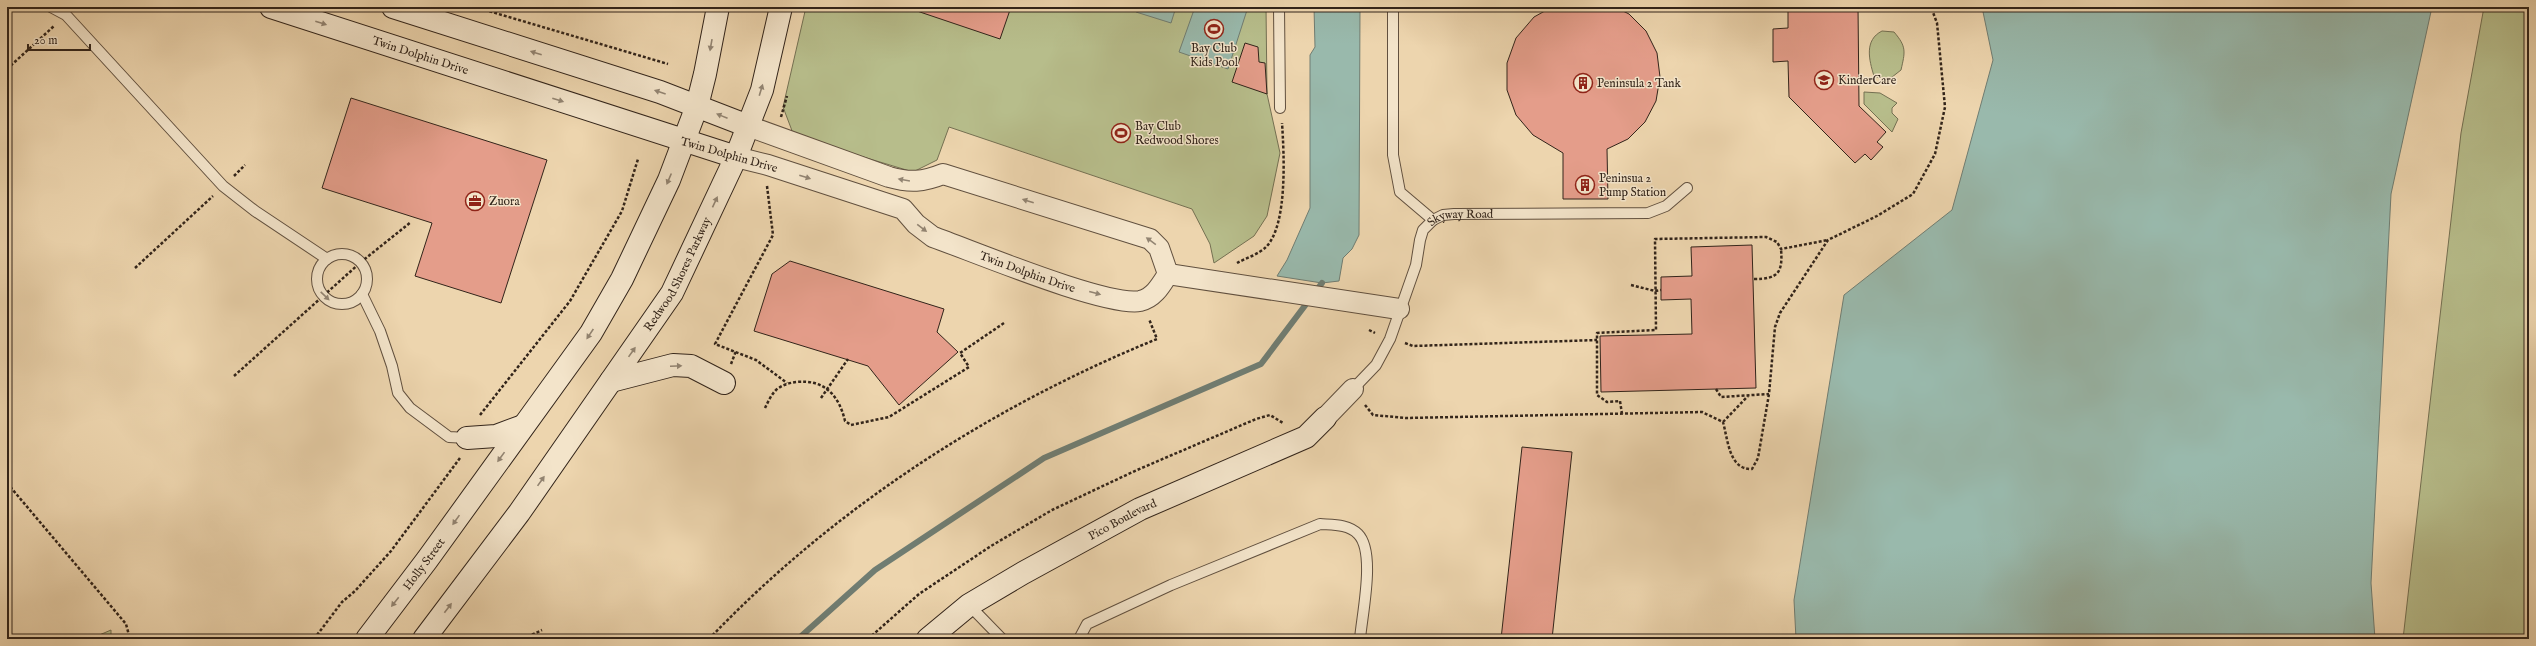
<svg xmlns="http://www.w3.org/2000/svg" width="2536" height="646" font-family="'IM FELL English',serif">
	<style>
		.green { fill: #b7bd8b; stroke: #747052 }
		.water { fill: #99b9ac; stroke: #707d72 }
		.lines { fill: none; stroke-linecap: round; stroke-linejoin: round }
		.stream { stroke: #707d72; stroke-width: 6 }
		.building { fill: #e49d8a; stroke: #32241a }
		.lane-casing { stroke: #61503f; stroke-width: 12 }
		.street-casing { stroke: #61503f; stroke-width: 22 }
		.secondary-casing { stroke: #32241a; stroke-width: 24 }
		.path { stroke: #32241a; stroke-width: 2.5; stroke-dasharray: 3 2; stroke-linecap: butt }
		.lane { stroke: #f3e4ca; stroke-width: 10 }
		.street { stroke: #f3e4ca; stroke-width: 20 }
		.secondary { stroke: #f3e4ca; stroke-width: 22 }
		.oneway { fill: #928472 }
		.labels { text-anchor: middle; dominant-baseline: central; stroke-width: 3; stroke-linejoin: round; paint-order: stroke }
		.poi-label { font-size: 12px; fill: #32241a; stroke: #f3e4ca; text-anchor: start }
		.street-label { font-size: 12px; fill: #32241a; stroke: #f3e4ca }
	</style>
	<rect width="100%" height="100%" fill="#edd5ae"/>
	<filter id="stains"><feTurbulence type="fractalNoise" baseFrequency=".005" numOctaves="4"/><feColorMatrix values="0 0 0 0 .2 0 0 0 0 .09 0 0 0 0 .02 0 0 0 .5 -.17"/></filter>
	<radialGradient id="worn" r=".72"><stop offset=".6" stop-color="#630" stop-opacity="0"/><stop offset="1" stop-color="#630" stop-opacity=".3"/></radialGradient>
	<path class="green" d="M806 7H1266L1267 94 1280 153 1267 216 1254 236 1214 263 1210 244 1192 209 949 127 937 160 913 172 794 136 783 107Z
		M2484 7H2529V639H2403L2461 133Z
		M1882 31 1894 32C1907 47 1905 52 1901 70L1887 81 1874 76C1869 60 1864 40 1882 31Z
		M1864 92 1880 93 1897 103 1892 108V113L1898 119 1892 132 1864 104Z
		M111 630V639H90Z"/>
	<path class="water" d="M1138 7H1176L1171 23 1136 12Z
		M1195 7H1248L1228 69 1179 52Z
		M1314 7H1360L1359 235 1352 249 1343 258 1339 281 1322 283 1277 276 1287 260 1310 208V55L1315 47Z
		M1982 7H2432L2391 194 2371 583 2375 639H1796L1794 600 1844 295 1952 210 1993 60Z"/>
	<g class="lines">
		<path class="stream" d="M798 639 875 570 1044 458 1261 364 1322 283"/>
	</g>
	<path class="building" d="M914 7H1011L1000 39 914 10Z
		M1552 7H1615L1629 14 1646 31 1657 53 1660 77 1656 101 1645 122 1628 139 1607 149 1608 199H1563V153L1533 135 1516 115 1507 90V63L1516 38 1534 17Z
		M1788 7H1858L1859 106 1886 132 1877 142 1883 147 1871 160 1865 154 1855 163 1789 97 1788 61 1773 62V29L1788 28Z
		M1245 43 1258 47 1259 62 1265 63 1267 94 1232 82Z
		M351 98 547 160 501 303 415 276 432 223 322 188Z
		M1752 245 1756 388 1601 392 1600 336 1692 334 1691 299 1661 300V277L1692 276 1691 247Z
		M790 261 944 309 937 332 958 352 899 405 868 366 754 331 772 274Z
		M1522 447 1572 452 1552 639H1501Z"/>
	<g class="lines">
		<g class="lane-casing">
			<g id="lane">
				<path d="M51 7 66 15 223 186 255 211 327 259"/>
				<path d="M1279 7 1280 108"/>
				<path d="M1393 7V155L1400 192 1433 220"/>
				<circle cx="342" cy="279" r="25"/>
				<path d="M362 294 380 331 392 366 398 393 410 408 449 437 467 438"/>
				<path id="s1" d="M1353 389 1376 365 1390 339 1416 265 1420 240 1423 230 1433 220 1443 215 1454 214 1648 213 1666 206 1687 188"/>
				<path d="M969 605 1002 639"/>
				<path d="M1079 639 1087 624 1171 585 1320 524C1333 525 1348 524 1358 534 1376 552 1362 614 1360 639"/>
			</g>
		</g>
		<g class="street-casing">
			<g id="street">
				<path id="s2" d="M736 157 768 165 903 209 916 224 933 237C973 251 1106 307 1140 301 1154 298 1161 285 1168 274L1159 248 1150 239 943 174C923 182 910 183 889 177L748 126"/>
				<path d="M1168 274 1399 309"/>
				<path d="M1325 418 1353 389"/>
			</g>
		</g>
		<g class="secondary-casing">
			<g id="secondary">
				<path id="s3" d="M271 7 736 157"/>
				<path d="M393 7 660 92 748 126"/>
				<path d="M611 381 673 365 691 366 724 383"/>
				<path d="M467 438 496 436 523 426"/>
				<path id="s4" d="M367 639 427 560 591 333 622 279 669 180 697 106 705 74 718 7"/>
				<path id="s5" d="M424 639 519 513 672 293 736 157 748 126 762 90 781 7"/>
				<path id="s6" d="M928 639 969 605 1023 573 1140 509 1306 437 1325 418"/>
			</g>
		</g>
		<path class="path" d="M475 7 668 64
			M7 69 54 26
			M781 117 787 96
			M234 176 245 165
			M767 186 773 235 715 344 756 360 787 383
			M1237 263C1246 258 1259 254 1266 247 1288 225 1284 153 1282 123
			M135 268 213 196
			M1754 279C1778 279 1783 273 1781 249
			M1631 285 1655 291 1661 290
			M1369 330 1375 333
			M1405 343 1413 346 1597 340
			M731 364 736 351
			M234 376 361 262 411 222
			M1716 389 1721 397 1769 394
			M821 398 848 359
			M1365 405 1373 415 1406 418 1702 412 1723 422C1728 440 1729 470 1752 469L1758 458 1769 394 1775 327 1780 313 1828 240 1877 216 1913 194 1935 154 1945 107 1937 23 1931 7
			M765 408C768 402 771 395 776 390 782 385 789 383 796 382 824 379 839 395 845 421L851 425 889 417 969 367 960 353 1004 323
			M1622 414 1620 401 1607 402 1597 395V333L1656 330 1655 239 1766 237 1777 242 1781 249 1828 240
			M480 415 570 301 622 211 638 159
			M1723 422 1748 396
			M7 483 126 624 130 639
			M314 639 342 602 355 591 391 551 460 458
			M523 639 542 630
			M709 639C834 508 990 407 1157 339L1149 319
			M868 639 919 594 991 546 1052 510 1137 470 1256 419 1270 415 1283 423"/>
		<use href="#lane" class="lane"/>
		<use href="#street" class="street"/>
		<use href="#secondary" class="secondary"/>
	</g>
	<defs><path id="oneway-solid" d="M-6-.8H1V-3.2L6.5 0L1 3.2V.8H-6Z"/></defs>
	<g class="oneway">
		<use href="#oneway-solid" transform="translate(321 23) rotate(18)"/>
		<use href="#oneway-solid" transform="translate(711 45) rotate(100)"/>
		<use href="#oneway-solid" transform="translate(536 53) rotate(-162)"/>
		<use href="#oneway-solid" transform="translate(761 90) rotate(-73)"/>
		<use href="#oneway-solid" transform="translate(660 92) rotate(-161)"/>
		<use href="#oneway-solid" transform="translate(558 100) rotate(18)"/>
		<use href="#oneway-solid" transform="translate(722 116) rotate(-158)"/>
		<use href="#oneway-solid" transform="translate(805 177) rotate(18)"/>
		<use href="#oneway-solid" transform="translate(669 179) rotate(113)"/>
		<use href="#oneway-solid" transform="translate(904 180) rotate(-170)"/>
		<use href="#oneway-solid" transform="translate(1028 201) rotate(-163)"/>
		<use href="#oneway-solid" transform="translate(715 202) rotate(-65)"/>
		<use href="#oneway-solid" transform="translate(922 228) rotate(37)"/>
		<use href="#oneway-solid" transform="translate(1151 241) rotate(-144)"/>
		<use href="#oneway-solid" transform="translate(1095 293) rotate(15)"/>
		<use href="#oneway-solid" transform="translate(325 296) rotate(44)"/>
		<use href="#oneway-solid" transform="translate(590 334) rotate(124)"/>
		<use href="#oneway-solid" transform="translate(632 352) rotate(-55)"/>
		<use href="#oneway-solid" transform="translate(676 366) rotate(-2)"/>
		<use href="#oneway-solid" transform="translate(501 457) rotate(126)"/>
		<use href="#oneway-solid" transform="translate(541 481) rotate(-55)"/>
		<use href="#oneway-solid" transform="translate(456 520) rotate(125)"/>
		<use href="#oneway-solid" transform="translate(395 602) rotate(128)"/>
		<use href="#oneway-solid" transform="translate(448 608) rotate(-53)"/>
	</g>
	<defs>
		<g id="stadium-ring" transform="scale(1)"><circle r="9.5" fill="#f3e4ca" stroke="#8f2418" stroke-width="1.5"/><path d="M0-5a6.5 5 0 1 0 0 10a6.5 5 0 1 0 0-10ZM-3.5-1.8h7v3.6h-7Z" fill="#8f2418"/></g>
		<g id="school-ring" transform="scale(1)"><circle r="9.5" fill="#f3e4ca" stroke="#8f2418" stroke-width="1.5"/><path d="M0-5L7-2L0 1L-7-2ZM-4 1L0 2.5L4 1V4Q0 6-4 4Z" fill="#8f2418"/></g>
		<g id="building-ring" transform="scale(1)"><circle r="9.5" fill="#f3e4ca" stroke="#8f2418" stroke-width="1.5"/><path d="M-4-6H4V6H1V3H-1V6H-4ZM-2.5-4.3h1.7v1.8h-1.7ZM.8-4.3h1.7v1.8H.8ZM-2.5-1h1.7V.8h-1.7ZM.8-1h1.7V.8H.8Z" fill="#8f2418"/></g>
		<g id="office-ring" transform="scale(1)"><circle r="9.5" fill="#f3e4ca" stroke="#8f2418" stroke-width="1.5"/><path d="M-6-3h4V-5.5h4V-3h4V5H-6ZM-1-4.5V-3h2v-1.5ZM-6 0V1H6V0Z" fill="#8f2418"/></g>
	</defs>
	<g fill-rule="evenodd">
		<use href="#stadium-ring" x="1214" y="29"/>
		<use href="#school-ring" x="1824" y="80"/>
		<use href="#building-ring" x="1583" y="83"/>
		<use href="#stadium-ring" x="1121" y="133"/>
		<use href="#building-ring" x="1585" y="185"/>
		<use href="#office-ring" x="475" y="201"/>
	</g>
	<g class="labels">
		<g class="poi-label">
			<text x="1214" y="48" text-anchor="middle">Bay Club<tspan x="1214" dy="14">Kids Pool</tspan></text>
			<text x="1838" y="80">KinderCare</text>
			<text x="1597" y="83">Peninsula 2 Tank</text>
			<text x="1135" y="126">Bay Club<tspan x="1135" dy="14">Redwood Shores</tspan></text>
			<text x="1599" y="178">Peninsua 2<tspan x="1599" dy="14">Pump Station</tspan></text>
			<text x="489" y="201">Zuora</text>
		</g>
		<g class="street-label">
			<text stroke="none"><textPath href="#s3" startOffset="157">Twin Dolphin Drive</textPath></text>
			<text transform="translate(729 155) rotate(16)">Twin Dolphin Drive</text>
			<text stroke="none"><textPath href="#s1" startOffset="219">Skyway Road</textPath></text>
			<text stroke="none"><textPath href="#s2" startOffset="317">Twin Dolphin Drive</textPath></text>
			<text stroke="none"><textPath href="#s5" startOffset="445">Redwood Shores Parkway</textPath></text>
			<text stroke="none"><textPath href="#s6" startOffset="229">Pico Boulevard</textPath></text>
			<text stroke="none"><textPath href="#s4" startOffset="94">Holly Street</textPath></text>
		</g>
	</g>
	<rect width="2536" height="646" fill="none" stroke="#edd5ae" stroke-width="24"/>
	<rect x="8" y="8" width="2520" height="630" fill="none" stroke="#32241a" stroke-width="2"/>
	<rect x="12" y="12" width="2512" height="622" fill="none" stroke="#32241a"/>
	<path d="M28 44v6h62v-6" fill="none" stroke="#32241a" stroke-width="2"/>
	<text x="34" y="44" font-size="12" fill="#32241a" stroke="#f3e4ca" stroke-width="3" paint-order="stroke">20 m</text>
	<rect width="100%" height="100%" filter="url(#stains)"/>
	<rect width="100%" height="100%" fill="url(#worn)"/>
</svg>
